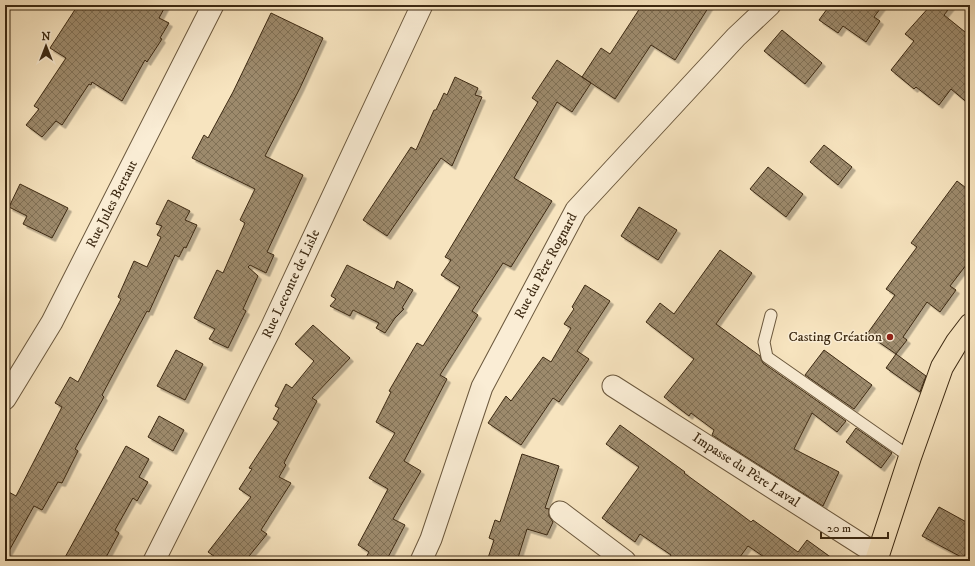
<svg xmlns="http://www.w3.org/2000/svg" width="975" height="566" font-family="'IM FELL DW Pica',serif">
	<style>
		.building { fill: url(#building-cross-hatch); stroke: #3c2912; filter: url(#shadow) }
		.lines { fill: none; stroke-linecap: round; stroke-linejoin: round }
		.service-casing { stroke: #6b583d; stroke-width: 13 }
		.minor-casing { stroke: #6b583d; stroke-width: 23 }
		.primary-casing { stroke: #3c2912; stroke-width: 24 }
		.service { stroke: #faedd5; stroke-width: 11 }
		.minor { stroke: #faedd5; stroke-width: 21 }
		.primary { stroke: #f7e4bf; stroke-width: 22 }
		.poi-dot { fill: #8f2418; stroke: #faedd5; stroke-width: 1.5 }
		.labels { text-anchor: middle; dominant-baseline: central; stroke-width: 3; stroke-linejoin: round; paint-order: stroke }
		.street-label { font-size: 14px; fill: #3c2912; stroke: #faedd5 }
		.poi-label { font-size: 14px; fill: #3c2912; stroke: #faedd5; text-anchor: end }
	</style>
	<defs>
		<pattern id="building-cross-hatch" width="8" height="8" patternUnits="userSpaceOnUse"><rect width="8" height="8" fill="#9d8a6c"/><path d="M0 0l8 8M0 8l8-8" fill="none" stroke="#817157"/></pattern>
		<filter id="shadow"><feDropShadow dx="3.5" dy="3.5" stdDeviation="0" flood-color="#0004"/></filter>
	</defs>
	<rect width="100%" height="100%" fill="#f7e4bf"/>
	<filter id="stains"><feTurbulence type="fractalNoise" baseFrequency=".005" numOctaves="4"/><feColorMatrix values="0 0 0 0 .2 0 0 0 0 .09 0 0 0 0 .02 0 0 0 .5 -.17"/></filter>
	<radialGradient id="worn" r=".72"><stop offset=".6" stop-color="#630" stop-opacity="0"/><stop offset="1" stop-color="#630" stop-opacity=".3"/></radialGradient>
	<path class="building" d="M78 5H166L159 18 169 23 160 38 162 39 147 62 145 60 122 101 92 82 91 85 89 84 62 125 56 121 42 137 26 125 39 109 34 106 66 58 50 48Z
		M642 5H710L675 60 651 45 615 99 582 77 601 48 610 54Z
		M830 5H883L874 17 880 21 866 42 843 26 838 33 819 20Z
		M931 5H952L944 15 970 36V105L951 89 939 105 916 87 914 89 891 70 914 41 905 34Z
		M271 13 323 38 300 88 265 156 303 175 267 252 274 255 266 273 250 265 248 267 258 276 243 309 246 311 228 348 209 339 215 329 194 318 217 270 223 273 245 223 240 220 255 189 192 158 204 135 208 138 233 92Z
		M782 30 822 63 805 84 764 51Z
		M557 60 591 83 572 112 557 102 514 178 552 201 511 267 503 263 494 277 472 311 478 315 440 375 447 379 404 461 421 471 393 519 405 525 395 544 386 561H364L369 552 358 545 388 489 369 478 395 433 376 422 391 392 389 391 417 343 423 346 460 287 441 275 451 260 445 257 538 102 532 98Z
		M455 77 478 88 475 95 482 97 452 166 441 158 387 236 363 220 411 147 416 150 434 110H436L444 93 447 95Z
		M824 145 852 167 838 185 810 162Z
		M768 167 803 194 786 217 750 189Z
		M957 181 970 191V260L950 286 956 290 940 312 927 302 903 337 907 340 896 354 926 376 920 392 886 368 896 354 867 334 895 295 886 289 917 247 911 243Z
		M20 184 68 208 52 238 23 224 27 216 9 207Z
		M168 200 190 211 185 220 197 225 186 248 184 247 179 257 175 255 149 312 147 311 102 395 104 397 75 449 78 451 62 483 58 482 42 510 34 506 5 558V490L16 496 62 407 55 403 70 377 78 382 121 299 118 297 134 261 147 267 161 237 157 235 162 226 156 224Z
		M639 207 677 230 658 260 621 236Z
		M720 250 752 273 716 324 760 356 763 363 846 421 837 432 812 413 794 449 839 472 823 506 712 435 714 430 691 413 689 416 664 397 694 359 646 322 660 303 674 314Z
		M347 265 394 289 397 281 413 290 402 308 404 309 395 318 385 333 376 328 379 323 353 310 350 316 330 306 336 299 331 296Z
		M585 285 610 301 577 351 589 359 559 402 553 398 521 445 488 423 506 396 511 401 543 357 551 362 571 328 564 324 574 309 572 307Z
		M313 325 350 358 312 398 317 401 284 463 286 465 279 477 291 483 261 530 267 534 245 561H221L208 552 251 497 239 489 252 469 249 468 279 422 273 419 279 408 275 406 286 384 292 388 314 361 295 344Z
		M176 350 203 364 185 400 157 386Z
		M824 350 872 385 854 409 805 375Z
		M159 416 184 430 173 451 148 437Z
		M620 425 685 472 684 473 735 510 751 522 753 520 798 552 807 540 836 561H770L748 546 737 561H668L671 555 640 534 635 542 602 518 639 467 606 444Z
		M856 428 892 453 881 468 846 442Z
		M126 446 149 459 139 477 148 482 137 501 133 498 115 530 119 533 104 561H63Z
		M522 454 559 466 545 508 549 509V516L553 522 547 535 527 529 517 561H487L494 540 489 538 495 520 500 522Z
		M939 507 970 524V546L963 558 922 536Z"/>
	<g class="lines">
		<g class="service-casing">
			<path id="service" d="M771 315 764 342 767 357 910 457"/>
		</g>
		<g class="minor-casing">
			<path id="minor" d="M613 386 878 555
				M5 399 52 322 213 5
				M560 512 625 561
				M154 561 270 330 422 5
				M421 561 431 539 482 387 576 210 736 37 770 5"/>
		</g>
		<g class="primary-casing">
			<path id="primary" d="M876 561 910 457 942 367 957 342 970 325"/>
		</g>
		<use href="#service" class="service"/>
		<use href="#minor" class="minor"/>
		<use href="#primary" class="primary"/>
	</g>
	<circle class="poi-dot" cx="890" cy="337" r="4"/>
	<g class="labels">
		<g class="street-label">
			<text transform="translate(112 204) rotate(-63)">Rue Jules Bertaut</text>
			<text transform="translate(546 266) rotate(-62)">Rue du Père Rognard</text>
			<text transform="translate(291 284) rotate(-65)">Rue Leconte de Lisle</text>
			<text transform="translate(746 470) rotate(33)">Impasse du Père Laval</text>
		</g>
		<g class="poi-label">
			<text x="882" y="337">Casting Création</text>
		</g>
	</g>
	<rect width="975" height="566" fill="none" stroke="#f7e4bf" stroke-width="20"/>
	<rect x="6" y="6" width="963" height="554" fill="none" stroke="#3c2912" stroke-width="2"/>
	<rect x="10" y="10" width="955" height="546" fill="none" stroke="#3c2912"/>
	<g transform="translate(46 46)" stroke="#faedd5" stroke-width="3" paint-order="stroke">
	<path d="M0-3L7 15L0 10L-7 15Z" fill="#3c2912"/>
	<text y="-6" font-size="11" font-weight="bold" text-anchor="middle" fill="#3c2912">N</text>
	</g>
	<path d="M821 532v6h67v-6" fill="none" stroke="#3c2912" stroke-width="2"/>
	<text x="827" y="532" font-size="12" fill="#3c2912" stroke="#faedd5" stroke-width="3" paint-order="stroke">20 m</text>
	<rect width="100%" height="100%" filter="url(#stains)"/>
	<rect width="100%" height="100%" fill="url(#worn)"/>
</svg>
